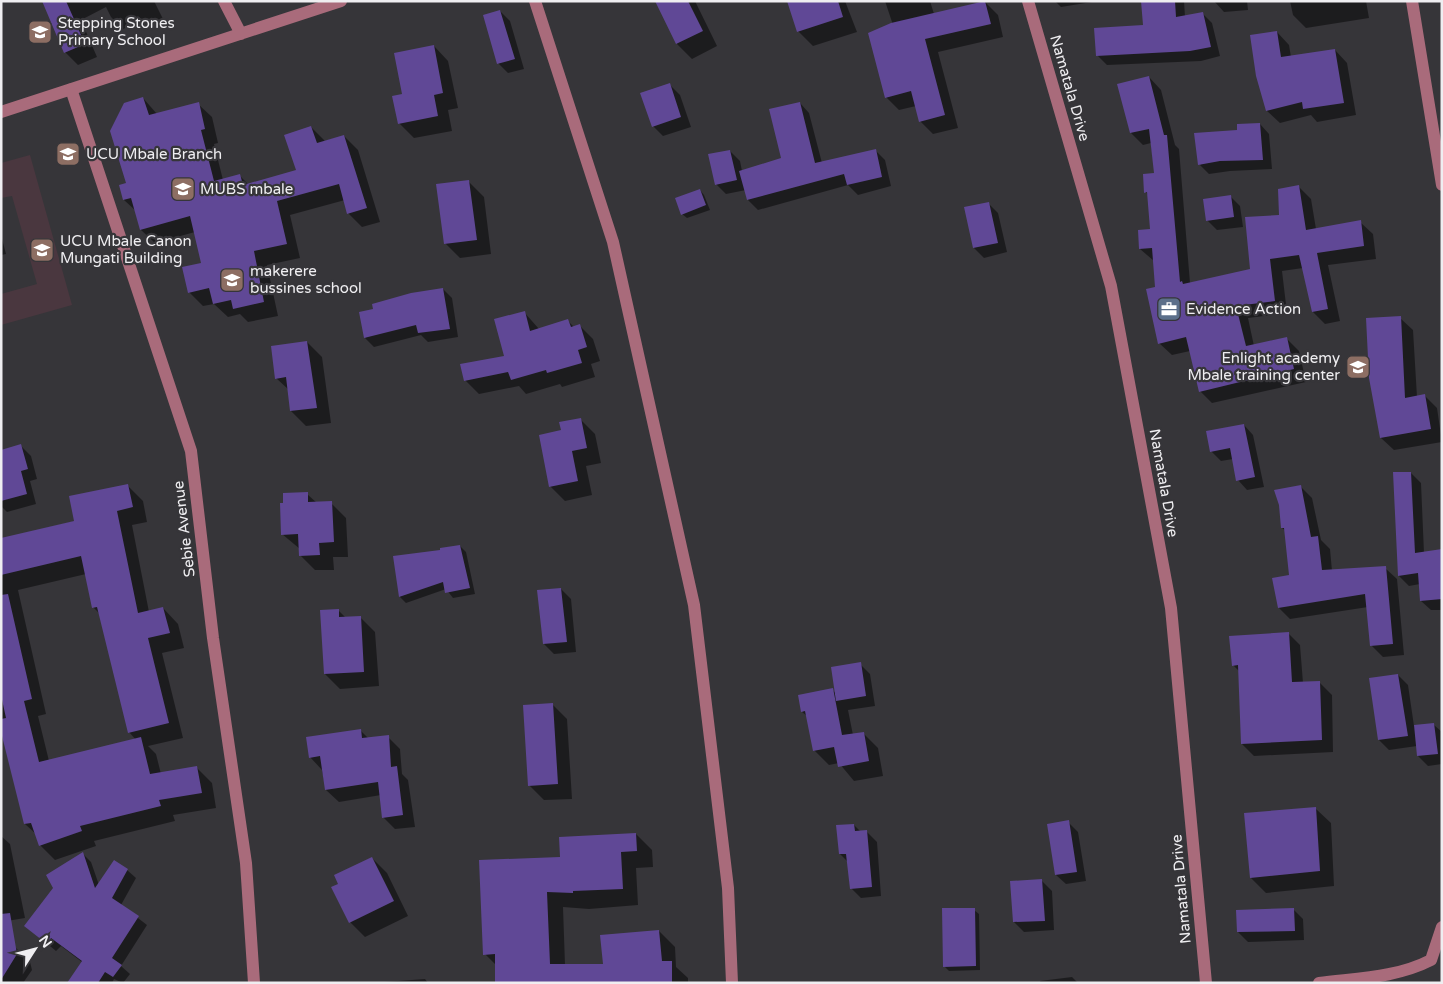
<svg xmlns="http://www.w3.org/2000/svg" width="1443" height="984" font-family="'Varela Round',sans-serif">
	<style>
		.education { fill: #4a373f }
		.shadow { fill: #0007; fill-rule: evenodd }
		.building { fill: #604896 }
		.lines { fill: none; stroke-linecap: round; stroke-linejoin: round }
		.minor { stroke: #a96b7b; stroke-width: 12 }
		.labels { text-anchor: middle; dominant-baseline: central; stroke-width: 4.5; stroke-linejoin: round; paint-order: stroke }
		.poi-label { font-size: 15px; fill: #efeef1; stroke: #363539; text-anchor: start }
		.street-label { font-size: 15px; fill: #efeef1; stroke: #363539 }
	</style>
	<rect width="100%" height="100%" fill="#363539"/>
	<path class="education" d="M30 155 72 305 1 325V294L37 284 12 196 1 198V163Z"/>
	<path class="shadow" d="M43 1H154L164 21 146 30 138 22 123 29 111 17 106 7 81 20 97 57 78 65 65 52Z
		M656 1H695L717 46 692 59 677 44Z
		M788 1H845L857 32 813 46 798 31Z
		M885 1H930L934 14 985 2 998 15 1003 37 938 52 958 128 933 134 920 121 916 106 899 110 886 97 893 25Z
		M1055 1H1098L1061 7Z
		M1142 1H1184L1185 17 1202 13 1212 23 1220 56 1201 61 1107 65 1097 55 1144 27Z
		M1214 1H1247L1248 10 1224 12Z
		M1290 1H1366L1369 18 1306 28 1293 15Z
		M500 11 510 21 524 69 508 73 498 63Z
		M1277 32 1289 45 1291 57 1335 50 1347 63 1356 115 1317 122 1311 115 1280 123 1267 111Z
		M434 46 448 61 458 108 448 110 452 131 414 138 399 123 404 95Z
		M1149 77 1161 90 1175 145 1179 149 1190 283 1252 270 1299 187 1311 199 1316 229 1360 222 1373 234 1376 259 1328 265 1340 321 1325 324 1313 312 1303 268 1282 271 1287 313 1248 318 1254 346 1286 338 1299 351 1306 382 1212 403 1200 391 1190 351 1172 355 1159 343 1154 261 1140 249 1152 230 1148 195 1146 192 1155 175 1151 143 1143 145 1131 133Z
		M670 85 680 95 691 127 663 136 653 126Z
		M143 98 157 114 198 104 212 117 218 143 214 144 223 180 239 175 249 185 298 171 311 127 325 141 344 136 358 150 380 222 362 227 348 213 345 200 290 215 300 258 267 265 278 316 248 322 240 314 228 317 214 304 203 306 189 292 202 264 195 232 155 243 141 230 136 211 124 200 120 186 128 184Z
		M800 103 809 113 822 163 875 150 885 160 891 186 858 195 848 185 758 210 748 200 746 190 726 194 716 184 730 151 740 161 742 171 783 159Z
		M1260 124 1269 134 1272 169 1230 171 1209 174 1200 165 1239 131Z
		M469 182 484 197 491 254 460 258 445 243Z
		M700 190 704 195 710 210 687 218 682 214Z
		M1231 197 1240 206 1243 227 1217 230 1207 220Z
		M988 203 998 213 1007 252 984 258 974 248Z
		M1 235 6 254 1 255Z
		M443 289 452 298 458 337 428 342 421 335 374 347 365 338Z
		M524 312 539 329 568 321 574 327 579 325 593 339 600 361 591 364 595 377 562 387 560 384 526 394 519 386 479 394 465 380 506 357Z
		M1400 318 1413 330 1417 397 1424 395 1437 408 1442 442 1394 450 1381 438Z
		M307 342 322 357 331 423 306 426 291 411 289 390 276 378Z
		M580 419 595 434 601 463 586 466 592 495 565 501 550 486 562 431Z
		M1244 425 1253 435 1264 487 1247 490 1238 480 1233 459 1221 461 1211 451Z
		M21 446 31 456 37 479 30 481 36 504 7 512 1 506V451Z
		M1411 473 1421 483 1424 553 1442 551V610H1431L1421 601 1420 584 1409 586 1399 576Z
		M128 486 143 501 147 522 132 525 149 612 163 608 178 624 184 648 162 653 183 738 148 746 156 754 161 774 197 768 212 783 216 808 173 815 175 821 94 841 96 846 55 860 40 845 37 835 25 824 1 726V539L76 521ZM86 574 93 607 100 614 129 732 136 740 49 761 38 716 46 714 18 590Z
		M1301 487 1312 498 1321 540 1330 549 1332 571 1385 568 1397 579 1404 655 1383 657 1371 645 1368 607 1290 619 1279 608 1291 576 1286 531 1282 528 1280 504Z
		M307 494 317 503H331L346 518 348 557H333L334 570H315L300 555V549L282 534 285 504Z
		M460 546 466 552 475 594 453 598 446 589 406 603 400 597 395 557 441 551Z
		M561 589 571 599 576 652 554 654 544 644Z
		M338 610 346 618 360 617 375 632 379 686 340 689 325 674Z
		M1288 633 1300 645 1303 683H1320L1332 695 1333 752 1254 756 1242 744 1240 672 1233 665Z
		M860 664 870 674 875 706 848 710 853 735 863 733 878 748 883 776 854 781 839 763 829 765 814 750 807 716 802 712 832 690 837 694Z
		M1398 675 1408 685 1414 726 1434 725 1442 732V764L1428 766 1418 756 1417 746 1389 750 1379 740 1370 679Z
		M552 704 567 719 572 799 544 800 529 785Z
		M360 730 368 738 388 737 400 749 402 774 408 780 415 827 395 829 383 817 381 795 339 802 326 790 322 770 310 757Z
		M1316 809 1331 823 1334 886 1266 893 1251 878Z
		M1068 822 1078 832 1086 881 1066 884 1056 875Z
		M854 825 861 832H867L877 842 881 896 861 898 851 888 848 862 840 854Z
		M636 834 652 850 653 867 636 868 638 905 589 909 563 907 565 965H604L659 931 675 947 676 967 688 978V983H496V965L485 954 561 858Z
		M1 836 10 844 25 918 1 922Z
		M82 853 91 862 99 885 127 870 136 878 121 905 147 925 121 966 130 974 123 983 114 979 112 983H69L82 962 61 946 56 951 26 926Z
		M372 858 387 873 408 916 365 937 350 922 340 884Z
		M1042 881 1052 891 1054 930 1024 932 1014 922Z
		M1293 909 1303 919 1304 940 1248 942 1238 932Z
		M974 910 979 914 980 970 949 971 945 967Z
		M1 938 15 947 30 962 32 970 23 983H1Z
		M1072 977 1078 983H1041L1040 981Z
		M425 979 428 983H371Z"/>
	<path class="building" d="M42 1H66L85 44 64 53Z
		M655 1H688L703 31 676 44Z
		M787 1H838L843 17 797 32Z
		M985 1 991 24 925 39 945 115 919 122 911 91 885 98 868 33 891 23Z
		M1141 1H1175L1176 17 1203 12 1211 47 1190 51 1096 56 1094 28 1143 25Z
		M500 10 515 59 497 64 483 15Z
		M1277 31 1281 57 1335 49 1344 103 1303 109 1302 102 1266 111 1256 76 1250 35Z
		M434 45 443 93 434 95 438 116 398 124 392 96 402 94 394 53Z
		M1149 76 1164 135H1167L1180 282 1182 281 1183 284 1250 269 1245 217 1279 215 1278 189 1299 185 1306 230 1361 220 1364 246 1317 253 1328 309 1312 312 1299 255 1270 259 1275 301 1236 306 1246 346 1287 337 1294 369 1199 392 1186 337 1158 344 1146 289 1155 287 1152 248 1139 249 1138 230 1150 229 1147 192 1144 193 1143 174 1154 173 1149 129 1130 133 1117 84Z
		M670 83 681 117 652 127 640 93Z
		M143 97 149 115 199 102 205 129 201 130 214 181 240 174 243 185 296 170 284 135 311 126 317 143 344 135 367 208 347 214 339 184 277 201 287 244 254 251 264 302 233 309 231 300 213 304 209 288 188 293 182 267 201 263 190 216 140 230 131 198 123 200 119 185 126 183 110 131 124 103Z
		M800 102 815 163 876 149 882 177 847 185 844 174 747 200 739 171 781 158 769 109Z
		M1260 123 1263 160 1220 161 1198 165 1194 133 1237 130V124Z
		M730 150 737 180 715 185 708 154Z
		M469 180 477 240 444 244 436 184Z
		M700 189 706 205 681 215 675 198Z
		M1231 195 1234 217 1206 221 1203 199Z
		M989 202 998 243 973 248 964 207Z
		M443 288 450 329 418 333 416 325 364 338 359 312 373 309 372 304 411 293Z
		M525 311 530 331 568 319 571 327 580 324 587 347 578 350 582 363 547 373 546 370 511 380 508 372 464 381 460 364 504 356 494 319Z
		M1401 316 1405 398 1425 394 1431 429 1380 438 1369 378 1366 318Z
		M307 341 317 408 290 411 286 377 275 379 271 346Z
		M581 418 587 448 572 451 578 481 549 487 539 435 561 430 559 422Z
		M1244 424 1255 477 1236 481 1230 448 1210 452 1206 431Z
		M21 444 28 469 21 471 27 494 1 501V450Z
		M1393 472H1411L1415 553 1442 549V599L1420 601 1418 573 1398 576Z
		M128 484 133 507 117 511 138 613 163 607 170 633 148 638 169 723 128 733 97 607 92 608 81 556 1 575V538L74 521 69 496Z
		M1301 485 1311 537 1318 536 1322 570 1386 566 1393 644 1370 646 1365 594 1278 608 1272 578 1289 575 1284 528H1281L1279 505 1274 490Z
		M308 492V502L332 501 334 542 319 543 320 555 299 556 298 534 281 535 280 503H283V493Z
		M460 545 470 588 445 593 443 582 399 597 393 556 440 550V548Z
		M561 588 567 642 543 644 537 590Z
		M8 594 32 699 24 701 39 762 141 737 150 774 197 766 202 793 159 800 161 806 80 826 82 831 39 846 31 823 24 824 1 732V719L6 718 1 695V595Z
		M339 609V617L361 616 364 672 324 674 320 610Z
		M1289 632 1292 682 1320 681 1322 740 1241 744 1238 665 1232 666 1229 636Z
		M861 662 866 696 836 701 831 667Z
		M1398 674 1408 736 1378 740 1369 678Z
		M833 688 842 735 864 732 869 761 838 767 834 747 813 751 805 711 801 712 798 695Z
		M553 703 558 784 528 786 523 705Z
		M1434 723 1438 754 1417 756 1414 725Z
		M361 729 362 738 389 735 391 767 397 766 403 815 382 818 378 782 325 790 320 756 309 758 306 737Z
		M1316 807 1320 871 1250 878 1244 813Z
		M1069 820 1077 872 1055 875 1047 824Z
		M854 824 855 831 867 830 872 887 850 889 846 854H839L836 825Z
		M636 833 637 851 621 852 623 889 573 891V893L547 892 550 964H603L600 935 659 930 662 961H672V983H495V954L483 955 479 860 560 857 559 837Z
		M83 852 95 888 114 860 128 869 112 898 139 916 112 958 122 965 113 977 105 972 98 983H67L82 961 51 938 47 944 24 926 53 888 46 875Z
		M372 857 394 901 349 923 331 887 338 884 334 875Z
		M1042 879 1045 921 1013 922 1010 881Z
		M942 908H975L976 966 943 967Z
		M1294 908 1295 931 1237 932 1236 910Z
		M10 913 17 954 1 980V914Z"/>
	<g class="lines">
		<path class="minor" d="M224 1 241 34
			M535 1 613 242 694 605 728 888 732 983
			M1028 1 1111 286 1171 608 1206 983
			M1412 1 1442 185
			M71 89 191 451 213 638 246 863 254 983
			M1 112 341 1
			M1319 983C1357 978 1396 978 1431 960L1442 927"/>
	</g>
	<defs>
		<g id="school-square" transform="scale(1.25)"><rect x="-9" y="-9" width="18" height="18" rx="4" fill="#8d6e63" stroke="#363539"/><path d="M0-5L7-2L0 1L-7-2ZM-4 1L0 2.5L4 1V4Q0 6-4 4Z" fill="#fff"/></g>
		<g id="university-square" transform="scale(1.25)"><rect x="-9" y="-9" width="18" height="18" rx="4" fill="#8d6e63" stroke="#363539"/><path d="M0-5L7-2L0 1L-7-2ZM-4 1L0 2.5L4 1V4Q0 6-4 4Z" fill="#fff"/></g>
		<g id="office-square" transform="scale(1.25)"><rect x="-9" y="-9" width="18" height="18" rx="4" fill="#5c6f8a" stroke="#363539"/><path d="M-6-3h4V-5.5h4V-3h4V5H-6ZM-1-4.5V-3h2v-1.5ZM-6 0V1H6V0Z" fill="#fff"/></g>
	</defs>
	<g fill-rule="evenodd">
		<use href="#school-square" x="40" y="32"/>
		<use href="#university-square" x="68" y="154"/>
		<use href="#university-square" x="183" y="189"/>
		<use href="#university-square" x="42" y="250"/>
		<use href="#school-square" x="232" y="280"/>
		<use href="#office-square" x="1169" y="309"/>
		<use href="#school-square" x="1358" y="367"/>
	</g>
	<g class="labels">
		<g class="poi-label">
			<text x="58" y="23">Stepping Stones<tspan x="58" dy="17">Primary School</tspan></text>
			<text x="86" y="154">UCU Mbale Branch</text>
			<text x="200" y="189">MUBS mbale</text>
			<text x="60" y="241">UCU Mbale Canon<tspan x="60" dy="17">Mungati Building</tspan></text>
			<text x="250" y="271">makerere<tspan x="250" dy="17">bussines school</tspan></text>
			<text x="1186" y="309">Evidence Action</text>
			<text x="1340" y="358" text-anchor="end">Enlight academy<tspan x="1340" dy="17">Mbale training center</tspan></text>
		</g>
		<g class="street-label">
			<text transform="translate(1070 88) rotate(74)">Namatala Drive</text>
			<text transform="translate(1164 483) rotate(80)">Namatala Drive</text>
			<text transform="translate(184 529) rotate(-97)">Sebie Avenue</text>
			<text transform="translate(1181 889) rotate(-95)">Namatala Drive</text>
		</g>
	</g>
	<rect width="1443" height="984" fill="none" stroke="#efeef1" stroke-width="5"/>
	<g transform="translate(35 949) rotate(54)" stroke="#363539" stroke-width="4" paint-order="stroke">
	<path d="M0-4L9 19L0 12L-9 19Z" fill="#efeef1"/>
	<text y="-8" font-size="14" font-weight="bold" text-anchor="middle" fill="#efeef1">N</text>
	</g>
</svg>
